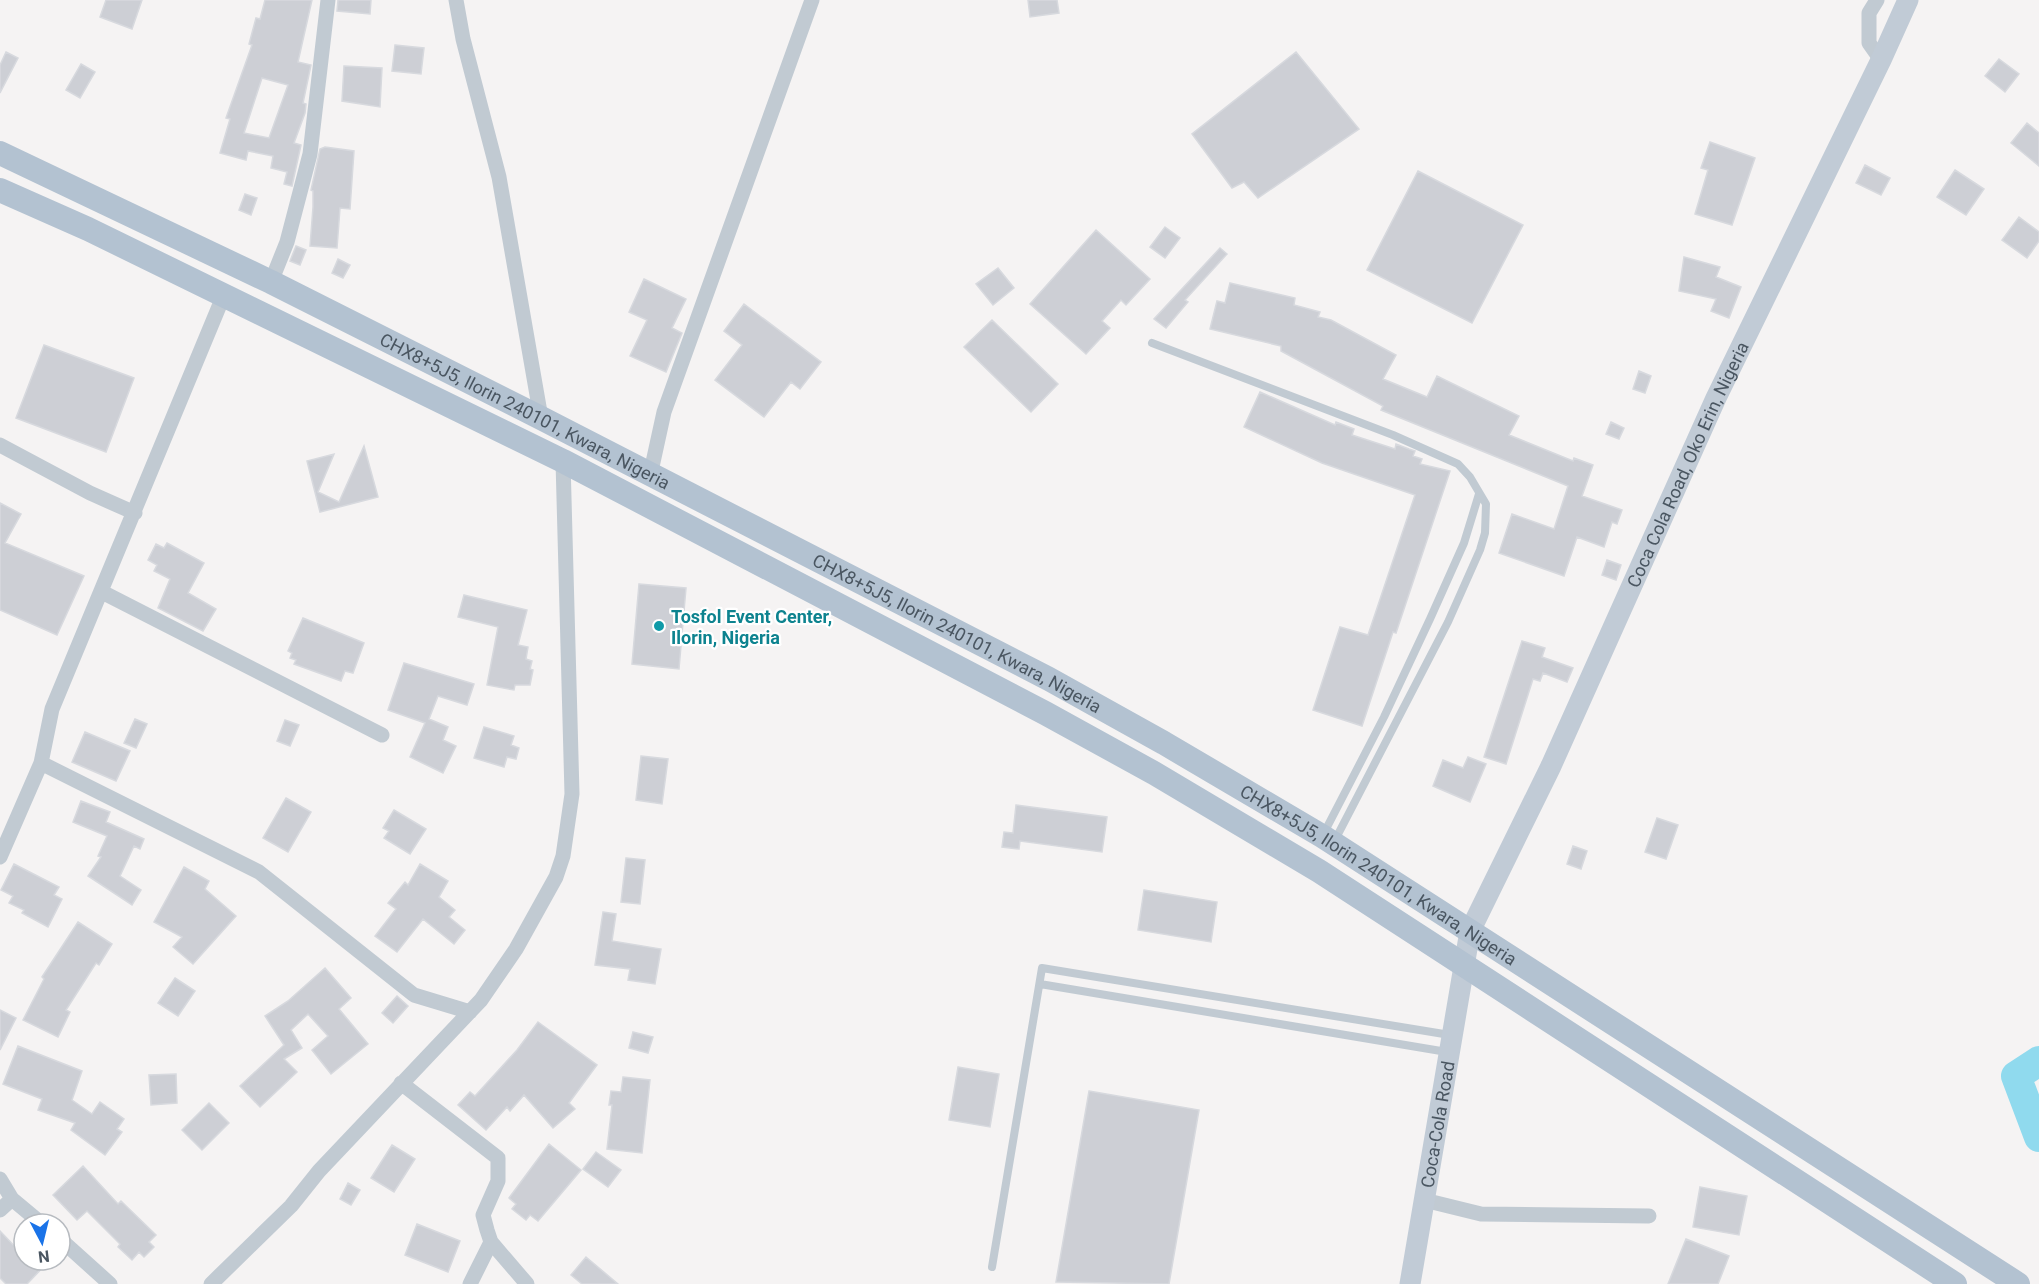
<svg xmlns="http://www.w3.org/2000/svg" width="2039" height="1284" font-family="Roboto,sans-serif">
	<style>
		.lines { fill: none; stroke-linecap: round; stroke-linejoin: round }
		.river { stroke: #90daee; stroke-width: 30 }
		.building { fill: #cdcfd5; stroke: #d7d9de; stroke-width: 1.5; fill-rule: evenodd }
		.lane { stroke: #c1cad2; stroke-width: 8 }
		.street { stroke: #c1cad2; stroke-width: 15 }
		.secondary { stroke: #c1cbd6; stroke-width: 21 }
		.primary { stroke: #b3c2d1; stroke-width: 24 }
		.culture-dot { fill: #0f9aa8; stroke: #fff; stroke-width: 2 }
		.labels { text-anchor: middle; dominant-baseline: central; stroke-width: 4.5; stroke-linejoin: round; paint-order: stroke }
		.street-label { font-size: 18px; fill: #4a5661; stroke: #fff }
		.culture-label { font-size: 18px; font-weight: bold; fill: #0d838f; stroke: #fff; text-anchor: start }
	</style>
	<rect width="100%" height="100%" fill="#f5f3f3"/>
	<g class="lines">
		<path class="river" d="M2039 1061 2016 1076 2039 1137"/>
	</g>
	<path class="building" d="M106 0H142L132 29 100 17Z
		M265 0H312L298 62 311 65 303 103 306 104 305 113 294 143 301 145 292 186 284 184 287 172 271 168 273 156 248 151 246 160 220 153 230 119 226 118 252 45 249 44 256 18 260 19ZM262 78 288 85 269 138 244 133Z
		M338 0H371L370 14 337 11Z
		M1028 0H1057L1059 13 1030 17Z
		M395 45 424 48 421 74 392 71Z
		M6 52 18 58 0 93V65Z
		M1296 52 1359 129 1258 198 1244 182 1232 188 1192 134Z
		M1999 59 2019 74 2005 92 1985 76Z
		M81 64 95 72 80 98 66 90Z
		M344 66 382 68 380 107 342 101Z
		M2027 123 2039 133V166L2011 143Z
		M1710 142 1755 158 1732 225 1695 214 1708 170 1701 168Z
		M325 147 354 151 350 209 340 208 337 248 310 246 313 207V191L311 190 320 149Z
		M1865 165 1890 178 1881 195 1856 183Z
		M1955 170 1984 189 1966 215 1937 197Z
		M1418 171 1523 225 1472 323 1367 270Z
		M245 194 257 198 251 215 239 210Z
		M2019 217 2039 232V241L2027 258 2002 240Z
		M1165 227 1180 238 1165 258 1150 247Z
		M1096 230 1150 279 1126 305 1121 300 1102 321 1110 328 1086 354 1030 304Z
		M296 246 306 250 300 265 290 261Z
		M1220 248 1227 254 1185 300 1188 302 1166 328 1154 319Z
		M1684 257 1720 267 1716 277 1741 287 1729 318 1711 311 1716 299 1679 291Z
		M338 259 350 265 343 278 332 273Z
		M998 268 1014 288 993 305 976 284Z
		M644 279 686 299 672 328 682 333 666 372 630 356 647 320 629 312Z
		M1230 283 1295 298 1294 305 1320 312 1318 317 1331 320 1396 355 1383 379 1427 397 1437 376 1519 416 1509 435 1573 461 1574 458 1593 465 1582 496 1622 510 1617 524 1612 522 1604 547 1577 537 1564 576 1499 553 1512 514 1554 529 1568 486 1381 410 1383 406 1281 351V346L1210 329 1217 301 1225 303Z
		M744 304 821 362 800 389 791 382 764 417 715 380 742 345 724 331Z
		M992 320 1058 384 1031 412 964 347Z
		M44 345 134 378 106 452 16 418Z
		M1639 371 1651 376 1645 393 1633 389Z
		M1260 392 1335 425 1336 422 1354 429 1352 435 1395 449 1396 444 1409 449 1415 451 1413 456 1422 459 1420 464 1450 471 1396 633 1393 632 1362 726 1313 710 1340 627 1368 635 1415 495 1322 463 1244 427Z
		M1611 422 1624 428 1619 439 1606 434Z
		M364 446 378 497 320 512 307 461 334 454 318 492 339 502Z
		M0 503 21 514 5 543 84 576 57 635 0 610Z
		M167 543 204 563 188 593 216 609 203 631 158 608 170 579 154 571 157 565 148 560 156 544 164 548Z
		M1607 560 1621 565 1616 580 1602 575Z
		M639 584 686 588 679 669 632 664Z
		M464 595 527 610 518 645 528 647 526 659 532 661 530 669 533 670 530 685H515L514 690 487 685 498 627 458 617Z
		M303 618 364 643 353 673 345 671 341 681 294 664 296 660 290 658 292 653 288 651Z
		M1522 641 1545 648 1542 657 1573 668 1567 682 1543 673 1540 681 1533 679 1506 764 1484 757Z
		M404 663 474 684 467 705 438 696 429 719 448 727 443 740 456 746 443 773 410 757 425 723 388 710Z
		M135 719 147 724 136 748 124 743Z
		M285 720 299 725 290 746 277 741Z
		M484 727 514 736 511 745 519 748 516 759 507 757 504 767 474 758Z
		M85 732 130 751 116 781 72 762Z
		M641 756 668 759 662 804 636 800Z
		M1468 757 1486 764 1470 802 1433 786 1443 760 1463 768Z
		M286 798 311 812 288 852 263 838Z
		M81 801 110 812 106 822 144 839 140 849 134 846 120 876 141 890 132 905 88 876 101 857 98 856 107 836 73 822Z
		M1016 805 1107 817 1102 852 1020 841 1019 849 1002 847 1004 832 1013 833Z
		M394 810 426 829 410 854 384 838 389 831 383 828Z
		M1657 818 1678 825 1666 859 1645 852Z
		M1573 846 1587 851 1581 869 1567 864Z
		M626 858 645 860 640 904 621 902Z
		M14 864 59 887 54 895 62 899 48 927 22 913 24 910 9 903 13 896 1 890Z
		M420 864 448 881 439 897 455 910 449 917 465 930 454 944 423 919 397 952 375 936 396 909 388 903 405 882 408 885Z
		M184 867 209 881 205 889 236 916 193 964 173 947 182 937 154 922Z
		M1144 890 1217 902 1211 942 1138 930Z
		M603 912 616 914 612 941 661 949 655 984 628 980 630 969 595 965Z
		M78 922 112 944 99 965 96 963 66 1010 70 1012 58 1037 23 1020 44 979 42 977Z
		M325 968 351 998 339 1009 368 1044 331 1074 312 1050 328 1036 308 1014 291 1030 302 1048 284 1059 297 1072 260 1107 240 1086 284 1045 265 1016 288 1001Z
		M175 978 195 991 178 1016 158 1003Z
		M397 996 408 1006 393 1023 382 1013Z
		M0 1010 16 1018 0 1050Z
		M538 1022 597 1065 569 1103 575 1109 553 1128 524 1095 510 1111 507 1107 486 1130 458 1105 470 1092 475 1096 517 1050Z
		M633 1032 653 1037 648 1053 629 1048Z
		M18 1046 82 1071 72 1100 92 1114 100 1102 124 1119 117 1129 122 1132 105 1155 71 1130 75 1123 38 1110 42 1099 3 1084Z
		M958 1067 999 1074 990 1127 949 1120Z
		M176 1074 177 1103 151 1105 149 1075Z
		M623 1077 650 1080 642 1153 607 1149 612 1105H609L611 1091 621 1092Z
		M1089 1091 1199 1110 1169 1284 1056 1282Z
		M209 1103 229 1123 202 1150 182 1130Z
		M549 1144 581 1170 538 1221 530 1215 526 1220 512 1209 516 1204 509 1198Z
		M392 1145 415 1159 394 1192 371 1178Z
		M596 1152 621 1170 608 1187 583 1169Z
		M83 1166 118 1204 121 1201 156 1235 149 1242 154 1247 144 1257 139 1252 132 1260 118 1247 120 1244 87 1211 77 1220 53 1195Z
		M348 1183 360 1190 351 1205 340 1199Z
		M1700 1187 1747 1196 1739 1235 1693 1227Z
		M417 1224 460 1241 448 1272 405 1255Z
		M0 1231 24 1256V1260H50L27 1284H6L0 1278Z
		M1686 1239 1729 1256 1718 1284H1668Z
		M586 1257 618 1284H582L571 1275Z"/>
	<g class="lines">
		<path class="lane" d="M1152 343 1393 435 1458 464 1470 477 1486 504 1485 533 1480 550 1448 622 1334 842
			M1324 833 1384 717 1430 619 1464 543 1479 494
			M1040 984 1447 1052
			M992 1267 1042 968 1450 1035"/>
		<path class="street" d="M456 0 463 39 499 177 541 418
			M1877 0 1869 13V43L1881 60
			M271 282 287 242 310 154 328 0
			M0 445 90 493 135 513
			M650 476 664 412 812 0
			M102 592 382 735
			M41 763 259 872 414 995 470 1012
			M0 857 41 763 52 709 223 297
			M401 1083 498 1158V1181L483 1215 487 1230 491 1242 527 1284
			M0 1179 12 1199 42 1224
			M1424 1200 1481 1214 1649 1216
			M0 1210 12 1199
			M60 1239 110 1284
			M211 1284 291 1206 319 1171 481 1000 516 949 556 877 563 856 572 794 563 461
			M470 1284 491 1242"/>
		<path class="secondary" id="s1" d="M1410 1284 1470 931 1551 766 1716 398 1881 60 1908 0"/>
		<g class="primary">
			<path id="s2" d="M0 153 271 282 541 418 1049 679 1164 743 1322 836 2018 1284"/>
			<path d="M0 190 88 229 563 461 1045 713 1154 773 1319 871 1955 1284"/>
		</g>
	</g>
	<circle class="culture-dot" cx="659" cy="626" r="6"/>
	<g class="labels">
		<g class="street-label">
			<text stroke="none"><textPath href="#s2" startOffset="585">CHX8+5J5, Ilorin 240101, Kwara, Nigeria</textPath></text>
			<text stroke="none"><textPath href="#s1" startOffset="873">Coca Cola Road, Oko Erin, Nigeria</textPath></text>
			<text stroke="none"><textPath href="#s2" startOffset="1071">CHX8+5J5, Ilorin 240101, Kwara, Nigeria</textPath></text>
			<text stroke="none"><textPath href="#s2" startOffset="1557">CHX8+5J5, Ilorin 240101, Kwara, Nigeria</textPath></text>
			<text stroke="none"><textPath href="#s1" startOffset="162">Coca-Cola Road</textPath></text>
		</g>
		<g class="culture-label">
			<text x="671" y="616">Tosfol Event Center,<tspan x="671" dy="21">Ilorin, Nigeria</tspan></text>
		</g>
	</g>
	<g transform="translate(42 1242) rotate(173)"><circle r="28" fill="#ffffff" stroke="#b7bbc0" stroke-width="1.5"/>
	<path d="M0-4.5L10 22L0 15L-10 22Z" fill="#1a73e8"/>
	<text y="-9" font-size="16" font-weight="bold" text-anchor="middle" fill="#4a5661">N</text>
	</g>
</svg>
